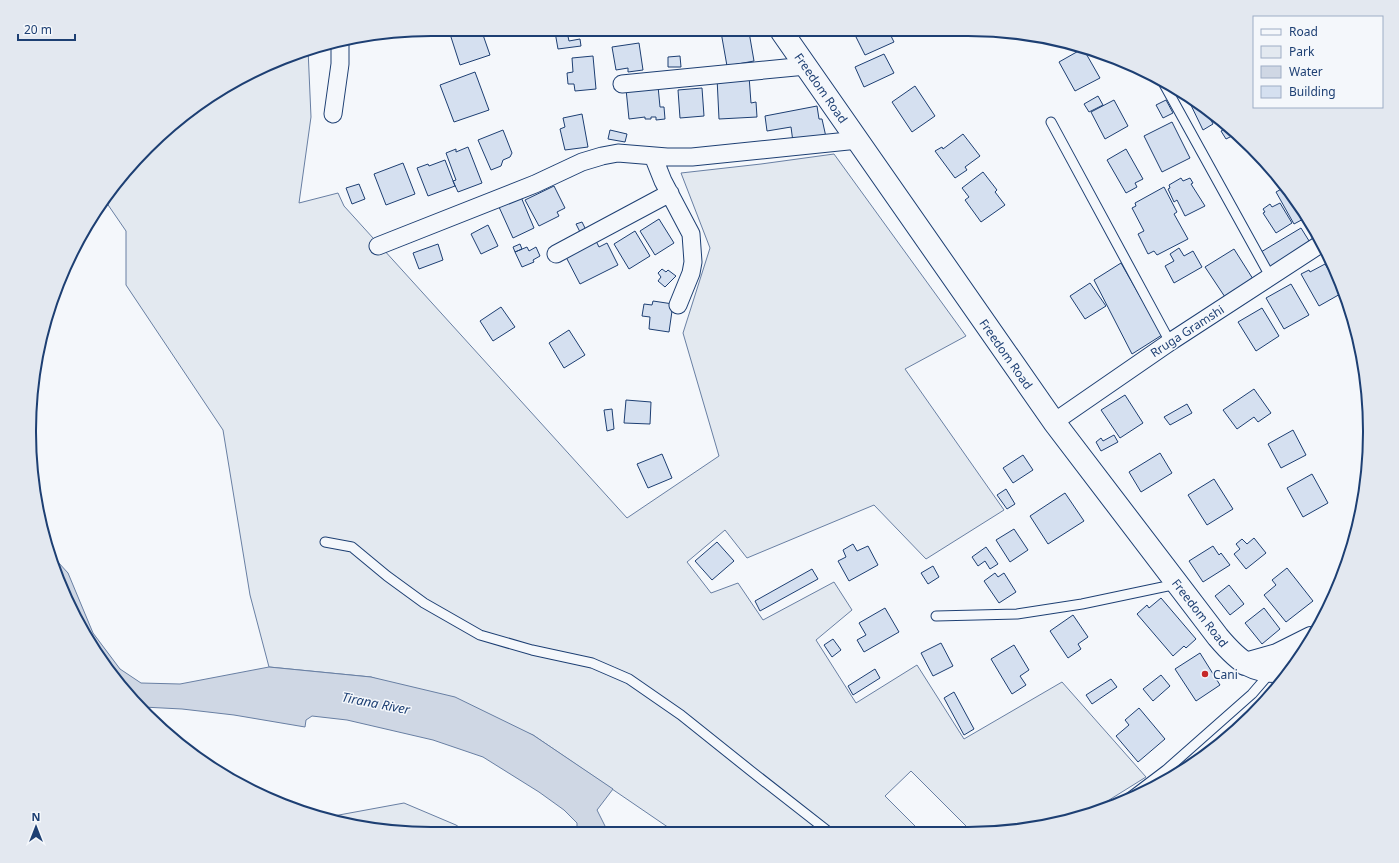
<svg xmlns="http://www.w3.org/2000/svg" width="1399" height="863" font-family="'Noto Sans',sans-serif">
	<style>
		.green { fill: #e3e9f0; stroke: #687fa3 }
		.water { fill: #cfd7e4; stroke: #687fa3 }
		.building { fill: #d5e0f0; stroke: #1d3f73 }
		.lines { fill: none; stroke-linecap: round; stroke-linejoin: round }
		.service-casing { stroke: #1d3f73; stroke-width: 11 }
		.minor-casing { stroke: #1d3f73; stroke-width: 19 }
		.secondary-casing { stroke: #1d3f73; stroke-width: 24 }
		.service { stroke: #f4f7fb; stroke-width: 9 }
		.minor { stroke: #f4f7fb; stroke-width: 17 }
		.secondary { stroke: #f4f7fb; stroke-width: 22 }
		.poi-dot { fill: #c62828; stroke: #f4f7fb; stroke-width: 1.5 }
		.labels { text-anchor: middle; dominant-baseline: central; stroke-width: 3; stroke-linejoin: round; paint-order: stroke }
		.street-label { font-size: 12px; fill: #1d3f73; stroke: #f4f7fb }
		.poi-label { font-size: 12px; fill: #1d3f73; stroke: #f4f7fb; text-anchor: start }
		.water-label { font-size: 13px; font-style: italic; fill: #1d3f73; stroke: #f4f7fb }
		.rim { fill: none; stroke: #1d3f73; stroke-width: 2 }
	</style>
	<rect width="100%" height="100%" fill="#f4f7fb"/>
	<path class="green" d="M308 49 311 117 299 203 338 193 344 206 627 518 719 456 683 333 710 248 681 173 761 164 834 154 966 336 905 369 1004 510 926 559 874 505 747 558 725 530 687 562 711 593 738 583 763 620 834 582 852 610 816 640 856 703 917 665 964 739 1062 682 1146 777 1085 815 994 833H970L966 826 911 771 885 796 922 833 675 832 533 735 371 677 269 667 250 595 223 430 126 285V231L104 199 147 147 187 112 253 71Z
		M404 803 456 825 465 831H379L328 817Z"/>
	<path class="water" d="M48 551 68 573 93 633 120 669 141 683 180 684 269 667 371 677 455 697 533 735 613 789 597 810 608 832 599 827 600 831H577V823L564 810 539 792 483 757 433 740 347 720 312 716 306 720 305 727 234 715 182 709 143 707 112 676 71 610 50 561Z"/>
	<path class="building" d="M453 32H482L490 55 460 65 450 34Z
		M555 32H567L569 41 580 39 581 46 558 49Z
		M721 32H749L754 61 727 66Z
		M889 32 894 42 865 55 854 33Z
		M639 43 643 70 628 72V68L616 70 612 47Z
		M1082 49 1084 50 1100 78 1075 91 1059 62Z
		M884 54 894 73 864 87 855 67Z
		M593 56 596 89 575 91 574 84H568L567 73 573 72 572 58Z
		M680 56 681 67H668V57Z
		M475 72 489 110 454 122 440 85Z
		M749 76 751 103 756 102 757 117 719 119 717 78Z
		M658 86 660 107H664L665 119 656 120V117H651V119H645V117L629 119 626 89Z
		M915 86 935 116 912 132 892 102Z
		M702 88 704 116 680 118 678 90Z
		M1098 96 1103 105 1089 112 1084 104Z
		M1187 97 1212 112 1217 117 1211 120 1213 124 1203 130Z
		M1114 100 1128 126 1105 139 1091 112Z
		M1166 100 1173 113 1163 118 1156 105Z
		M817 106 819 119H822L826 137 793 142 791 127 767 131 765 116Z
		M582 114 588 147 565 150 560 129 565 127 563 118Z
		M1172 122 1190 158 1162 172 1144 136Z
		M1227 128 1232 136 1226 139 1221 131Z
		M503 130 512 153 510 157 503 160 501 166 491 170 478 140Z
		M610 130 627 134 625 142 608 139Z
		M963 134 980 156 965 167 967 170 955 178 935 151 942 147 943 149Z
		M468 147 482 183 458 192 453 181 456 180 446 153 456 149V152Z
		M1126 149 1143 179 1135 183 1137 187 1126 193 1107 160Z
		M445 160 455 186 428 196 417 168 428 164 429 166Z
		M403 163 415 194 386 205 374 174Z
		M983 172 997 190 995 192 1005 205 981 222 965 200 969 197 962 188Z
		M1181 178 1183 181 1190 178 1193 183 1191 184 1205 206 1185 216 1177 200 1174 202 1168 189 1170 188 1169 185Z
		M359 184 365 199 352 204 346 188Z
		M554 186 565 208 557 212 559 216 539 226 525 200Z
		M1164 187 1177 212 1174 214 1188 239 1157 255 1154 251 1148 254 1138 234 1144 231 1132 208 1136 206 1135 203Z
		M1285 187 1307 217 1294 224 1276 192Z
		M521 197 534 228 513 238 499 207Z
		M1280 203 1292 223 1276 233 1263 213 1265 212 1263 209 1270 204 1272 207Z
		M659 219 674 243 655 255 640 231Z
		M582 222 586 230 580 232 576 224Z
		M488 225 498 246 481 254 471 234Z
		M1301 228 1311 244 1271 268 1261 252Z
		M635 231 650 256 629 269 614 244Z
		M596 241 599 247 607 243 618 265 580 284 566 257Z
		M438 244 443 260 419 269 413 253Z
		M520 244 522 249 515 252 513 247Z
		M527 247 529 251 536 247 540 256 533 260 534 262 522 267 515 252Z
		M1179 248 1184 256 1193 251 1202 267 1174 283 1165 266 1174 261 1170 254Z
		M1234 249 1253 279 1225 297 1205 267Z
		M1121 263 1162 335 1132 354 1094 280Z
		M1325 264 1342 293 1319 306 1301 274 1309 270 1310 272Z
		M662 269 666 272 668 270 676 276 665 287 658 281 661 277 658 273Z
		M1090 283 1106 306 1085 319 1070 296Z
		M1291 284 1309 315 1284 329 1266 298Z
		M653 301 673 304 669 332 649 329 650 317 642 316 644 304 652 305Z
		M501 307 515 327 493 341 480 321Z
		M1262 308 1279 336 1256 351 1238 322Z
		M569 330 585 355 564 368 549 343Z
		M1254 389 1271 413 1258 422 1254 417 1237 429 1223 410Z
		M1125 395 1143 423 1120 438 1101 410Z
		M626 400 651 402 650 424 624 423Z
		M1187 404 1192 413 1170 425 1164 417Z
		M612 409 614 429 607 431 604 410Z
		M1293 430 1306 455 1281 468 1268 444Z
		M1114 435 1118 442 1101 451 1096 442 1101 438 1103 441Z
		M1160 453 1172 473 1141 492 1129 472Z
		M662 454 672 478 648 488 637 464Z
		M1023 455 1033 470 1013 483 1003 468Z
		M1312 474 1328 503 1303 517 1287 488Z
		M1214 479 1233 509 1207 525 1188 495Z
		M1006 489 1015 504 1007 509 997 495Z
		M1065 493 1084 521 1048 544 1030 516Z
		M1014 529 1028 550 1010 562 996 540Z
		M1254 538 1266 553 1246 569 1234 554 1240 549 1236 544 1242 539 1247 544Z
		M717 542 734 561 712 580 695 561Z
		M853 544 857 551 868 546 878 565 849 581 838 561 846 557 843 550Z
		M1213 546 1219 555 1221 553 1230 565 1203 582 1189 561Z
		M986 547 998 564 990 569 985 561 978 566 972 557Z
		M933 566 939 577 928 584 921 573Z
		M1287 568 1313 601 1286 622 1264 595 1276 585 1272 580Z
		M812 569 818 579 760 611 755 601Z
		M995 573 998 577 1004 573 1016 592 999 603 984 581Z
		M1229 585 1244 604 1230 615 1215 596Z
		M1161 598 1196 639 1186 648 1184 646 1173 656 1137 614 1147 605 1149 608Z
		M885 608 899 632 864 652 857 640 866 635 859 623Z
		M1264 608 1280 629 1262 644 1245 623Z
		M1073 615 1088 637 1078 644 1081 649 1068 658 1050 631Z
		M833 639 841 650 832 657 824 645Z
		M941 643 953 666 933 676 921 653Z
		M1014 645 1029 670 1020 676 1026 685 1012 694 991 659Z
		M1200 653 1220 685 1196 701 1175 669Z
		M875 669 880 678 853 695 848 686Z
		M1161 675 1170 686 1153 701 1143 689Z
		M1111 679 1117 687 1092 704 1086 695Z
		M954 692 974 729 964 735 944 698Z
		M1139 708 1165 739 1138 762 1116 736 1129 725 1125 720Z"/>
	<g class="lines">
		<g class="service-casing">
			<path id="service" d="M1164 84 1270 276
				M1051 122 1170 342
				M325 542 352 547 387 576 424 603 480 635 532 650 592 663 629 679 681 715 751 771 829 832
				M936 616 1017 614 1082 604 1177 584
				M1129 798 1166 770 1252 694 1271 672"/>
		</g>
		<g class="minor-casing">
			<path id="minor" d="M622 84 806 66
				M333 114 340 64V41
				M653 156 663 181 691 234 693 262 691 273 678 305
				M378 246 535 184 582 162 602 156 618 153 667 157H692L858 140
				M556 254 670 193
				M1054 422 1170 342 1322 243"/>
		</g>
		<g class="secondary-casing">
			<path id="secondary" d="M782 32 1054 422 1218 637C1240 663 1254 675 1291 670
				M1245 664 1277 655 1311 638"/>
		</g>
		<use href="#service" class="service"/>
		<use href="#minor" class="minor"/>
		<use href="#secondary" class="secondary"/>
	</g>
	<circle class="poi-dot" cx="1205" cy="674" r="4"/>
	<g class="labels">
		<g class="street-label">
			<text transform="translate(821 88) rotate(55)">Freedom Road</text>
			<text transform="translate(1187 331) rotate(-33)">Rruga Gramshi</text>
			<text transform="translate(1006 354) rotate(55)">Freedom Road</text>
			<text transform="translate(1200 613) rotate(52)">Freedom Road</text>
		</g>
		<g class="poi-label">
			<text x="1213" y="674">Cani</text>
		</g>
		<g class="water-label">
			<text transform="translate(376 703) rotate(11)">Tirana River</text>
		</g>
	</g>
	<path d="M0 0H1399V863H0ZM431 36H968A395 395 0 0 1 1363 431V432A395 395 0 0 1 968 827H431A395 395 0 0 1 36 432V431A395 395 0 0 1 431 36Z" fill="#e3e8f0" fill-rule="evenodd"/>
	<path class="rim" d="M431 36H968A395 395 0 0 1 1363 431V432A395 395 0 0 1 968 827H431A395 395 0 0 1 36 432V431A395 395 0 0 1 431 36Z"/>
	<rect x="1253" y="16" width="130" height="92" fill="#f4f7fb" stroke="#9eadc5"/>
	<rect x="1261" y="29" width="20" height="6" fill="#f4f7fb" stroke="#9eadc5"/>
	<text x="1289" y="36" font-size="12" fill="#1d3f73">Road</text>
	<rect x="1261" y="46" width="20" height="12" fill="#e3e9f0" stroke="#9eadc5"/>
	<text x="1289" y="56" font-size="12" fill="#1d3f73">Park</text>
	<rect x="1261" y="66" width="20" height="12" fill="#cfd7e4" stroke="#9eadc5"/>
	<text x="1289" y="76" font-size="12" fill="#1d3f73">Water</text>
	<rect x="1261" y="86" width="20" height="12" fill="#d5e0f0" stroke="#9eadc5"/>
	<text x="1289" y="96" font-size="12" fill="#1d3f73">Building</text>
	<g transform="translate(36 827)" stroke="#f4f7fb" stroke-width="3" paint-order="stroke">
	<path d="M0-3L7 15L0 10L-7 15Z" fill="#1d3f73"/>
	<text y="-6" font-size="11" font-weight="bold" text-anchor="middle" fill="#1d3f73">N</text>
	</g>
	<path d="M18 34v6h57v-6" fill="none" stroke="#1d3f73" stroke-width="2"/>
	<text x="24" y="34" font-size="12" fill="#1d3f73" stroke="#f4f7fb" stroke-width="3" paint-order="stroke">20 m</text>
</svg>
